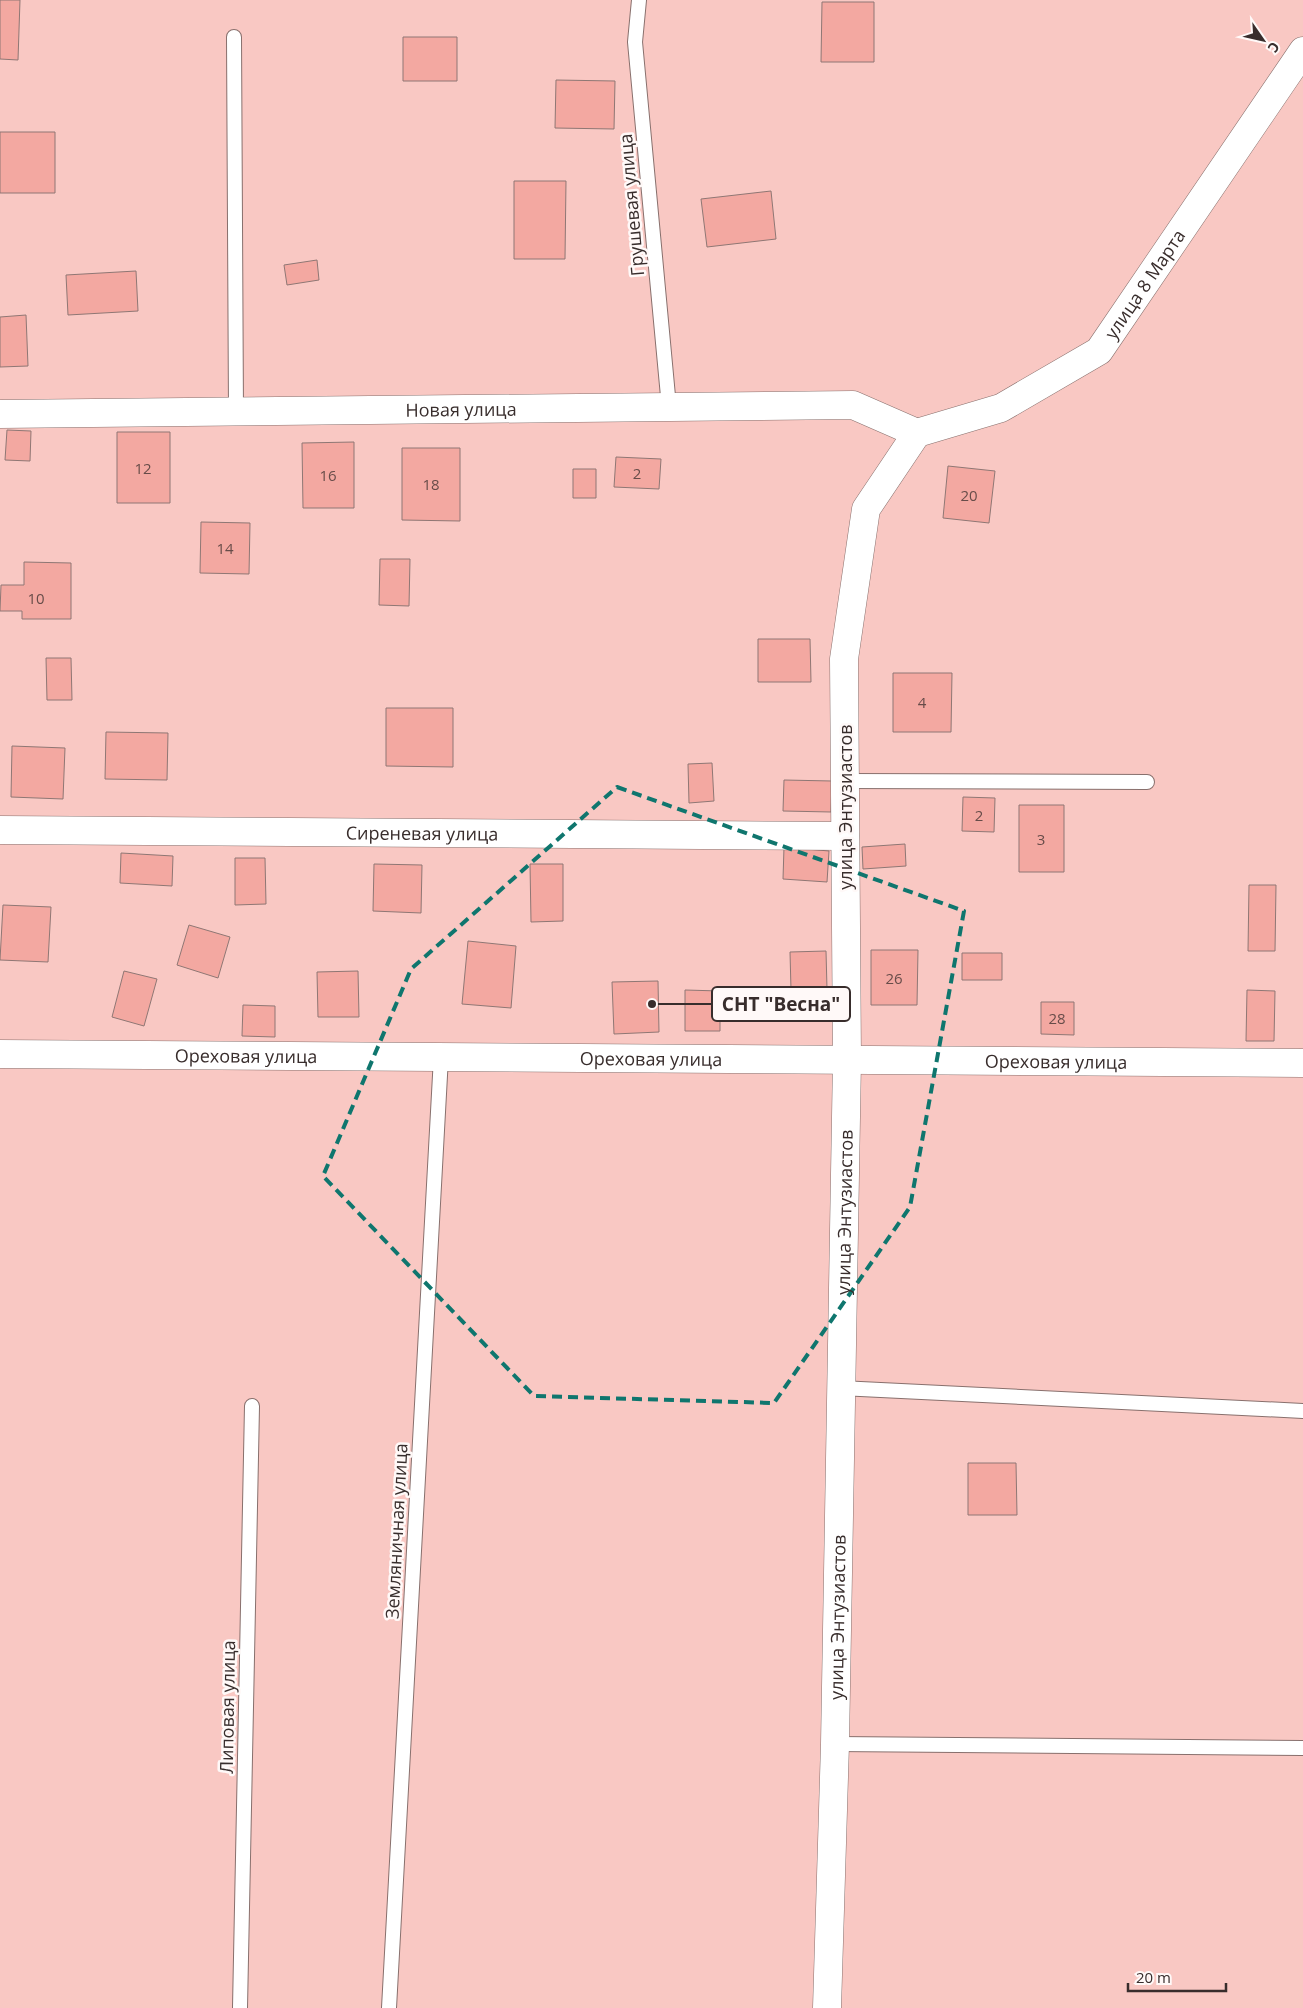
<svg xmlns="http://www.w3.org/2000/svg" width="1303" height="2008" font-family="'Open Sans',sans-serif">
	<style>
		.green { fill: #f9c8c3 }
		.building { fill: #f3a8a1; stroke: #8f7774 }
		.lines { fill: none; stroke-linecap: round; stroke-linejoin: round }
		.lane-casing { stroke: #88706d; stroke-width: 16 }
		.street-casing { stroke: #88706d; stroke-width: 29 }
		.lane { stroke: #fff; stroke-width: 14 }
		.street { stroke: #fff; stroke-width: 28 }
		.marked { fill: none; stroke: #0f766e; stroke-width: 4; stroke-dasharray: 10 6; stroke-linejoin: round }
		.labels { text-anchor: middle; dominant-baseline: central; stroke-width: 5; stroke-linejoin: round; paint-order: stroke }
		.number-label { font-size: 15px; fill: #674c49 }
		.street-label { font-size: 18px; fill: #382d2c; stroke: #fff9f8 }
		.leader { fill: none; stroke: #382d2c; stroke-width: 2 }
		.callout-dot { fill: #382d2c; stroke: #fff9f8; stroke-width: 2 }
		.callout { fill: #fff9f8; stroke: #382d2c; stroke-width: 2 }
		.callout-label { font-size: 19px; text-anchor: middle; font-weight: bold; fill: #382d2c }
	</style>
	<rect width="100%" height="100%" fill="#fde7e5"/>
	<path class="green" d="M0 0H1303V2008H0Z"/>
	<path class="building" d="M0 0H20L18 60 0 59Z
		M822 2H874V62H821Z
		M403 37H457V81H403Z
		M556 80 615 81 614 129 555 128Z
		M0 132H55V193H0Z
		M514 181H566L565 259H514Z
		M771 191 776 239 707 247 701 199Z
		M317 260 319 280 287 285 284 265Z
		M136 271 138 311 68 315 66 275Z
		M26 315 28 366 0 367V317Z
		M7 430 31 431 30 461 5 460Z
		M117 432H170V503H117Z
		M354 442V508H303L302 443Z
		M402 448H460V521L402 520Z
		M616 457 661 459 659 489 614 487Z
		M948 466 995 471 989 523 943 518Z
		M573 469H596V498H573Z
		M201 522 250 523 249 574 200 573Z
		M380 559H410L409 606 379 605Z
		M24 562 71 563V619H22V611H0L1 585H24Z
		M758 639H810L811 682H758Z
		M46 658H71L72 700H47Z
		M893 673H952L951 732H893Z
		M386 708H453V767L386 766Z
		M106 732 168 733 167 780 105 779Z
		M12 746 65 748 63 799 11 797Z
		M712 763 714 801 689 803 688 764Z
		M784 780 832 781 831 812 783 811Z
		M963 797 995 798 994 832 962 831Z
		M1019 805H1064V872H1019Z
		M905 844 906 866 863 869 862 847Z
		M784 847 829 851 827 882 783 879Z
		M121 853 173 856 172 886 120 883Z
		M235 858H265L266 904 235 905Z
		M374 864 422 865 421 913 373 911Z
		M530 864H563V921L531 922Z
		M1249 885H1276L1275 951H1248Z
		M3 905 51 907 48 962 0 960Z
		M189 925 230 937 218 978 177 965Z
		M468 941 516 946 511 1008 462 1004Z
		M871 950H918L917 1005H871Z
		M826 951 827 989 791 990 790 952Z
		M962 953H1002V980H962Z
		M124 971 157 979 144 1026 112 1017Z
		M358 971 359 1017H318L317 972Z
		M658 981 659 1032 614 1034 612 982Z
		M685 990 720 991V1031H685Z
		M1247 990 1275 991 1274 1041H1246Z
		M1041 1002H1074V1035L1041 1034Z
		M243 1005 275 1006V1037L242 1036Z
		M968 1463H1016L1017 1515H968Z"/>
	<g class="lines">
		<g class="lane-casing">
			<path id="lane" d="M639 0 635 42 669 407
				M234 37 236 412
				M845 781 1147 782
				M840 1388 1303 1411
				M835 1744 1303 1748
				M240 2008 252 1406
				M389 2008 441 1057"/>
		</g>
		<g class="street-casing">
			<g id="street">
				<path id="s1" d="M0 414 853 405 917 433"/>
				<path id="s2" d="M917 433 1001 408 1099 351 1303 51"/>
				<path id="s3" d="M0 830 845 836"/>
				<path id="s4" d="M0 1054 1303 1063"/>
				<path id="s5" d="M827 2008 835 1744 847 1060 844 659 866 509 917 433"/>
			</g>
		</g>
		<use href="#lane" class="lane"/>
		<use href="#street" class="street"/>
	</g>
	<path class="marked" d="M617 787 964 911 910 1207 774 1403 534 1396 323 1176 411 969Z"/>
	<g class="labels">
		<g class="number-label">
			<text x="143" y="468">12</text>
			<text x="637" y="473">2</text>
			<text x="328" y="475">16</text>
			<text x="431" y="484">18</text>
			<text x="969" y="495">20</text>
			<text x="225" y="548">14</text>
			<text x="36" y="598">10</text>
			<text x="922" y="702">4</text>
			<text x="979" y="815">2</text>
			<text x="1041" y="839">3</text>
			<text x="894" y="978">26</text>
			<text x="1057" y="1018">28</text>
		</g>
		<g class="street-label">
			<text transform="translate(631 205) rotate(-95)">Грушевая улица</text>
			<text stroke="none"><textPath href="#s2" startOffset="282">улица 8 Марта</textPath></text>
			<text stroke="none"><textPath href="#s1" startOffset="461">Новая улица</textPath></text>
			<text transform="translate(845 807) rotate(-90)">улица Энтузиастов</text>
			<text stroke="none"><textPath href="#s3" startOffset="422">Сиреневая улица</textPath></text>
			<text stroke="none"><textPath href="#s4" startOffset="246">Ореховая улица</textPath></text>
			<text stroke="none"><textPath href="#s4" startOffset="651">Ореховая улица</textPath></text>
			<text stroke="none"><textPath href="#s4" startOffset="1056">Ореховая улица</textPath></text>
			<text stroke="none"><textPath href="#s5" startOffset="796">улица Энтузиастов</textPath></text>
			<text transform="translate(396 1531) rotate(-87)">Земляничная улица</text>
			<text stroke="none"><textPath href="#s5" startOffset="391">улица Энтузиастов</textPath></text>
			<text transform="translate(227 1707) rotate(-89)">Липовая улица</text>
		</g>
	</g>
	<path class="leader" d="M652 1004L712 1004"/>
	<circle class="callout-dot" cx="652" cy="1004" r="5"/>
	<rect class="callout" x="712" y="987" width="138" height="34" rx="5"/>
	<g class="callout-label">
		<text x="781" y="1011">СНТ "Весна"</text>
	</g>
	<g transform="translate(1263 40) rotate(124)" stroke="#fff9f8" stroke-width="4" paint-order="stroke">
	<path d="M0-4L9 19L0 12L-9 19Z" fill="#382d2c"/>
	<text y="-8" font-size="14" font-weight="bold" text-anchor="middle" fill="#382d2c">С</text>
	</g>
	<path d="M1128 1983v8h98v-8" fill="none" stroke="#382d2c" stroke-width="2.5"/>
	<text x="1136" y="1983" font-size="15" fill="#382d2c" stroke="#fff9f8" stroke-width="4" paint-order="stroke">20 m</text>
</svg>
